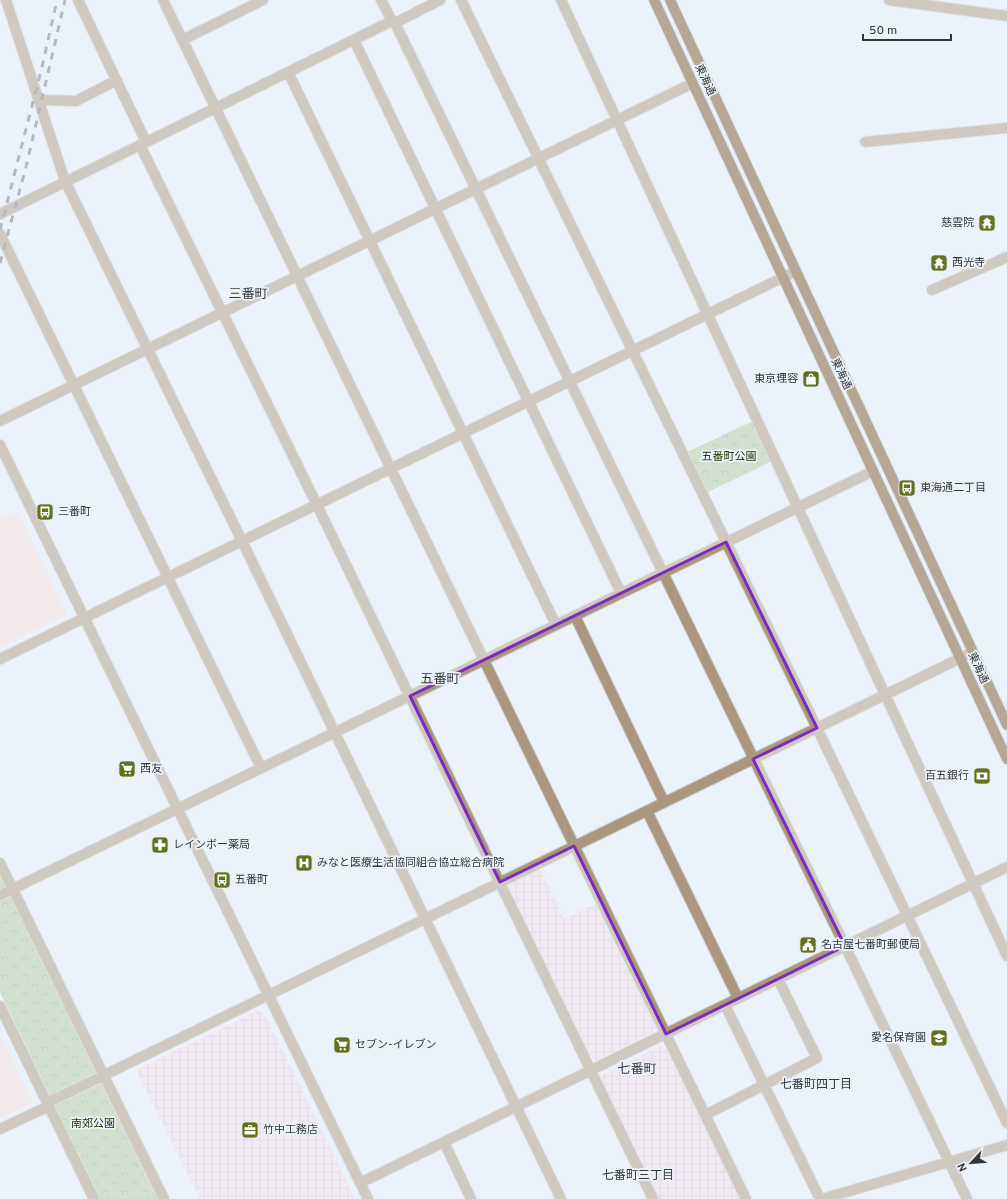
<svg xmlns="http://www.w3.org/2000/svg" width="1007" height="1199" font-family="Overpass,'Noto Sans JP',sans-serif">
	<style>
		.commercial { fill: #fbe1da }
		.industrial { fill: url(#industrial-grid) }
		.park { fill: url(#park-crowns) }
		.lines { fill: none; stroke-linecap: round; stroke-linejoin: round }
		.minor-casing { stroke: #c7cdd3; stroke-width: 12 }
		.major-casing { stroke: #c7cdd3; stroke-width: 12 }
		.minor { stroke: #ab977e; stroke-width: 10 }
		.major { stroke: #6f4d18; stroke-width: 10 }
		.rail { stroke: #707478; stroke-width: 3; stroke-dasharray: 7 7; stroke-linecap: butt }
		.marked { fill: none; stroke: #7b2cbf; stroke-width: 3; stroke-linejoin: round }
		.labels { text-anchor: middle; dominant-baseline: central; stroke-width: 3.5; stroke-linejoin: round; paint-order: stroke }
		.street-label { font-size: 11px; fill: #343739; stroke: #ecf2f9 }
		.poi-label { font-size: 11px; fill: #343739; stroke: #ecf2f9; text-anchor: start }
		.park-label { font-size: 11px; fill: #243604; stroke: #ecf2f9 }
		.neighbourhood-label { font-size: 12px; fill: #343739; stroke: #ecf2f9 }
		.quarter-label { font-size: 13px; fill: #343739; stroke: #ecf2f9 }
	</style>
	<defs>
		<pattern id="industrial-grid" width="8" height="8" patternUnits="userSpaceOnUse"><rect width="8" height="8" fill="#f8e0eb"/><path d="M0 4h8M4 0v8" fill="none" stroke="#d5c1ca"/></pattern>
		<pattern id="park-crowns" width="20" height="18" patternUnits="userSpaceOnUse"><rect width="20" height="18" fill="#b4ca9c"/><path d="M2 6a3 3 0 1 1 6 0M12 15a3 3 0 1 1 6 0" fill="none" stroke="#93a580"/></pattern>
	</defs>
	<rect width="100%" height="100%" fill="#ecf2f9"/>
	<path class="commercial" d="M18 512 65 609 66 616 0 648V520Z
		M0 1035 33 1103 0 1118Z"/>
	<path class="industrial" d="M540 870 564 919 596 903 657 1025 654 1032 596 1061 590 1057 508 887V885Z
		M257 1011 264 1013 355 1199H200L136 1070Z
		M660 1046 667 1049 741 1199H658L601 1081 603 1074Z"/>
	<path class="park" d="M753 421 772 461 706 493 687 452Z
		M0 875 158 1199H100L0 992Z"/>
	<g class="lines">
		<g class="minor-casing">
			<path id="minor" d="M6 0 65 181 242 541 561 1199
				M78 0 146 142
				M163 0 746 1199
				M381 0 392 21 395 23 845 946 967 1199
				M461 0 817 728 1007 1123
				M561 0 1007 956
				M889 0 1007 16
				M395 23 440 0
				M182 40 263 0
				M354 40 621 593
				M288 72 556 625
				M39 100 76 101 117 80
				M865 142 1007 128
				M140 145 317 505 653 1199
				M0 214 392 21
				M0 234 261 768
				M932 290 1007 257
				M0 421 693 83
				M0 445 368 1199
				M575 616 664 802
				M0 659 796 271
				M647 811 738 998
				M0 863 164 1199
				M0 895 873 471
				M725 1005 820 1199
				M0 1006 94 1199
				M47 1103 973 652
				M705 1115 817 1058 778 979
				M0 1129 49 1106
				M444 1142 471 1199
				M360 1183 1007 867
				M822 1199 1007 1145"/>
		</g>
		<g class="major-casing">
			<path id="major" d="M654 0 1007 759
				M670 0 1007 725"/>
		</g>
		<use href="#minor" class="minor"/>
		<use href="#major" class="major"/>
		<path class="rail" d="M0 230 42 67 57 0
			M0 263 26 167 65 0"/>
	</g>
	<path d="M0 0H1007V1199H0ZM726 542 817 728 753 759 845 946 666 1034 574 846 500 882 410 696Z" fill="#ecf2f9" fill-opacity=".55" fill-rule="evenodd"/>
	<path class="marked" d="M726 542 817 728 753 759 845 946 666 1034 574 846 500 882 410 696Z"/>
	<defs>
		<g id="temple-square" transform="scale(0.9)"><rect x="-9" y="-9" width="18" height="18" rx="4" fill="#64711c" stroke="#ecf2f9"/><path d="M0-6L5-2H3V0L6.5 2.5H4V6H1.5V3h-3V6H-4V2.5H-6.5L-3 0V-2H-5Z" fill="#fff"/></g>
		<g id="shop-square" transform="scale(0.9)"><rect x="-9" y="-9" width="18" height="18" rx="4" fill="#64711c" stroke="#ecf2f9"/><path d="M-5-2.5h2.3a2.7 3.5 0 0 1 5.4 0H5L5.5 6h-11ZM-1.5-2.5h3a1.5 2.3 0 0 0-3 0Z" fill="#fff"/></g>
		<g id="bus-square" transform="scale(0.9)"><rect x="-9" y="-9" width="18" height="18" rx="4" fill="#64711c" stroke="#ecf2f9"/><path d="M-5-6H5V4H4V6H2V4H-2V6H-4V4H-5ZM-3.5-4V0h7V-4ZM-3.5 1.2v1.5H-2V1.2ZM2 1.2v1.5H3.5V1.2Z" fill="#fff"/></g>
		<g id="supermarket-square" transform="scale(0.9)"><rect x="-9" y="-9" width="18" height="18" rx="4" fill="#64711c" stroke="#ecf2f9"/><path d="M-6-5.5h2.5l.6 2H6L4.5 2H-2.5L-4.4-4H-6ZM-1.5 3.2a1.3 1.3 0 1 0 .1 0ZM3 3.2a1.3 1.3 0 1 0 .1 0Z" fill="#fff"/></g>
		<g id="bank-square" transform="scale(0.9)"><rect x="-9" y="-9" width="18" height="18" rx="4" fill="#64711c" stroke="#ecf2f9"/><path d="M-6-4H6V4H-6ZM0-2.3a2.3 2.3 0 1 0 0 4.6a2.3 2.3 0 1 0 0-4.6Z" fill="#fff"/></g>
		<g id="pharmacy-square" transform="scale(0.9)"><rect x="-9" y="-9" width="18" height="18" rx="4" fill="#64711c" stroke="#ecf2f9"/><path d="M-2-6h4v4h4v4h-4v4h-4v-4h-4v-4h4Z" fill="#fff"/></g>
		<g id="hospital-square" transform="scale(0.9)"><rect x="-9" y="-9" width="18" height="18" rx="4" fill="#64711c" stroke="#ecf2f9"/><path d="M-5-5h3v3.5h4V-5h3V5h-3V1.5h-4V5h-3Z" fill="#fff"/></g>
		<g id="civic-square" transform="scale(0.9)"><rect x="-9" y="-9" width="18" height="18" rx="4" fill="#64711c" stroke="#ecf2f9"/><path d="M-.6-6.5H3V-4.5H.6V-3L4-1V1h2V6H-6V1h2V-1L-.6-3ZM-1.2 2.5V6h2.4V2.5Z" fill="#fff"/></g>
		<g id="school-square" transform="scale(0.9)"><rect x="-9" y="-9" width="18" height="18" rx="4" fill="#64711c" stroke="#ecf2f9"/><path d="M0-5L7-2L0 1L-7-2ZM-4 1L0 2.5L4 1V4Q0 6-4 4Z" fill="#fff"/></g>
		<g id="office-square" transform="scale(0.9)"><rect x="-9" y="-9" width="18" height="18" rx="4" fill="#64711c" stroke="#ecf2f9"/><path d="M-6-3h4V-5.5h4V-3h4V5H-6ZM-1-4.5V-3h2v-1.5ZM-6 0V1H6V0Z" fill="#fff"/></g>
	</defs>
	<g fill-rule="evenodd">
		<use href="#temple-square" x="987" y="223"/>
		<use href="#temple-square" x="939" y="263"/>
		<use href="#shop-square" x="811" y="379"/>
		<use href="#bus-square" x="907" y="488"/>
		<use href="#bus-square" x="45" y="512"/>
		<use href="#supermarket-square" x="127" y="769"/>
		<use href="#bank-square" x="982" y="776"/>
		<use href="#pharmacy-square" x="160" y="845"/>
		<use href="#hospital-square" x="304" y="863"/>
		<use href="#bus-square" x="222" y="880"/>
		<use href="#civic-square" x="808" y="945"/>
		<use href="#school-square" x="939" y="1038"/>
		<use href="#supermarket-square" x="342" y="1045"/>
		<use href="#office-square" x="250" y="1130"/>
	</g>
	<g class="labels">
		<g class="street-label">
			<text transform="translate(705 80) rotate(65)">東海通</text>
			<text transform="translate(841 374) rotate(65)">東海通</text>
			<text transform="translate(978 668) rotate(65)">東海通</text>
		</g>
		<g class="poi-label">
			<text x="974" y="223" text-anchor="end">慈雲院</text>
			<text x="952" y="263">西光寺</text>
			<text x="798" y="379" text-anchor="end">東京理容</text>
			<text x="920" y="488">東海通二丁目</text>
			<text x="58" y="512">三番町</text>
			<text x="140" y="769">西友</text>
			<text x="969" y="776" text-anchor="end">百五銀行</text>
			<text x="173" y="845">レインボー薬局</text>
			<text x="317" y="863">みなと医療生活協同組合協立総合病院</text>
			<text x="235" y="880">五番町</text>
			<text x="821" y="945">名古屋七番町郵便局</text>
			<text x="926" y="1038" text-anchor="end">愛名保育園</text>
			<text x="355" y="1045">セブン-イレブン</text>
			<text x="263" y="1130">竹中工務店</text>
		</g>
		<g class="park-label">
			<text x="729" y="457">五番町公園</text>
			<text x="93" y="1124">南郊公園</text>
		</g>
		<g class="neighbourhood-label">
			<text x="816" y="1085">七番町四丁目</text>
			<text x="638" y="1176">七番町三丁目</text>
		</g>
		<g class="quarter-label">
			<text x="248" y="295">三番町</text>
			<text x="440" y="680">五番町</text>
			<text x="637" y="1070">七番町</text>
		</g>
	</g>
	<g transform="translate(971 1163) rotate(244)" stroke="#ecf2f9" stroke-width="3" paint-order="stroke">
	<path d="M0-3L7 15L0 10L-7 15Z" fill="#343739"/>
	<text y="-6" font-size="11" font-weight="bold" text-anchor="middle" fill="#343739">N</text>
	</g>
	<path d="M863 34v6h88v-6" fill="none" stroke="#343739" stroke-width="2"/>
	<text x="869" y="34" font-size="12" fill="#343739" stroke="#ecf2f9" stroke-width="3" paint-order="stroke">50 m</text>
</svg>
